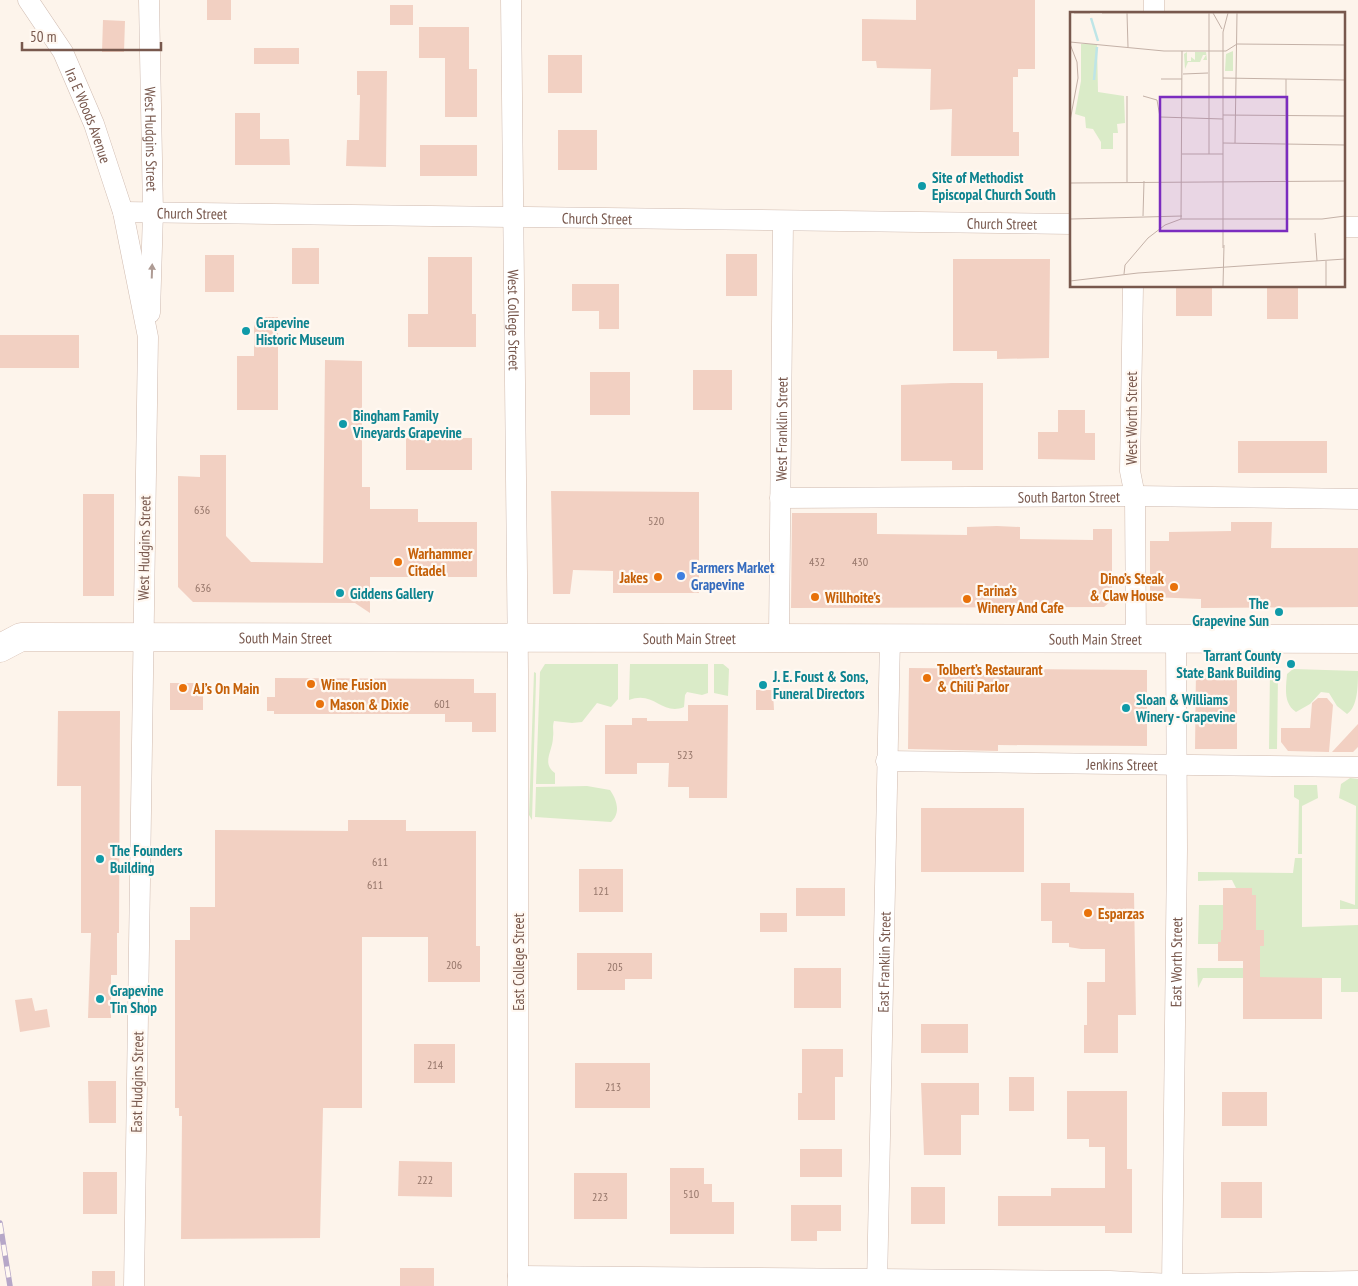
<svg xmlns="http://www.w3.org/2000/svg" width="1358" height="1286" font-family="'PT Sans Narrow',sans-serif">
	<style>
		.green { fill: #daebc8 }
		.building { fill: #f2d0c2 }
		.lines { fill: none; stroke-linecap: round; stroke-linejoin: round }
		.street-casing { stroke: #cfbaaf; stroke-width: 21 }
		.secondary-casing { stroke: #d5bcaf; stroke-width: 29 }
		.street { stroke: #fff; stroke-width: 20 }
		.secondary { stroke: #fff; stroke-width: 28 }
		.rail-casing { stroke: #b6a7c8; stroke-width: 5.5 }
		.rail { stroke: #fff8f1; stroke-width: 4; stroke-dasharray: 11; stroke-linecap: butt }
		.oneway { fill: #ae9b94 }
		.culture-dot { fill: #0f9aa8; stroke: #fff8f1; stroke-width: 2 }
		.food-dot { fill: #e8710a; stroke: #fff8f1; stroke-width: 2 }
		.shop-dot { fill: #3f7fe0; stroke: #fff8f1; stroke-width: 2 }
		.labels { text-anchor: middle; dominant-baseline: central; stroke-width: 4.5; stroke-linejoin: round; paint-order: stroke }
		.number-label { font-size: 12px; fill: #96766a }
		.street-label { font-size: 15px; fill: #78584d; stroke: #fff8f1 }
		.culture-label { font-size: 15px; font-weight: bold; fill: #0d838f; stroke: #fff8f1; text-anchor: start }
		.food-label { font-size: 15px; font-weight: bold; fill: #c56008; stroke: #fff8f1; text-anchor: start }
		.shop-label { font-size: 15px; font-weight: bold; fill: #366cbe; stroke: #fff8f1; text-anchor: start }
		.inset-river { fill: none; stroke: #bee5e7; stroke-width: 2.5 }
		.inset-road { fill: none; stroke: #c4b1a7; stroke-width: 1 }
		.view { fill: #7b2cbf; fill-opacity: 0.15; stroke: #7b2cbf; stroke-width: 2.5 }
		.inset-edge { fill: none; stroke: #78584d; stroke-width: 2.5 }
	</style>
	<rect width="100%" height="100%" fill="#fdf4eb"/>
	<path class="green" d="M545 664H618V699L611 707 597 703 582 722 572 723 554 721C552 728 554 730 553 737 553 751 541 763 555 773V784H536L540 672Z
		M630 664H708V693L702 695 687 692 685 695 684 707C662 716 654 690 629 700Z
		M714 664H723L729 669 728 696 714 693Z
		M1270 669 1276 671 1278 675 1277 749H1269Z
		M1293 669 1358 671C1358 685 1358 707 1347 714L1337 706 1329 693 1321 692 1310 704 1296 712C1283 703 1286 688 1287 674Z
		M534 672 536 673V680L532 820 529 815Z
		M1350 778 1358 779V909H1340V900L1355 905 1356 806 1339 798 1341 784Z
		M1294 785H1317L1318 798 1302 806V854H1298L1299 800 1294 797Z
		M587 786 610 790C617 800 621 813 611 822L535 817 536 787Z
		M1295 858H1302V927L1358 925V992H1341V978H1203L1198 988 1197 968H1244L1260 946 1264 930H1221V942L1218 944H1198L1199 905H1223V922L1252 895V888H1236L1232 880 1198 881V872L1293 873Z"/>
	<path class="building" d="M207 0H231V20H207Z
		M916 0H1035V69H1018V77H1013V132H1019V156H951L952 109 930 110 931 69 877 68 876 61H862V19L916 20Z
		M390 5H413V25H390Z
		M103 20 125 21 124 52H102Z
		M419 27H469V69H477V117H445V58H419Z
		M254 48H299V64H254Z
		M548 55H582V93H548Z
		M357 71H387L386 167 346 166 347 140H359L360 95H357Z
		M235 113H260V139H289L290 165H235Z
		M558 130H597V170H558Z
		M420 145H477V176H420Z
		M292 248H319V284H292Z
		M726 254H757V296H726Z
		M205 255H234V292H205Z
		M428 257H472V314H476V347H408V314H428Z
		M953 259H1050L1049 358 997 359V351H953Z
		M572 284H619V329H599V311H572Z
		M1176 286H1212V316H1176Z
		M1267 286H1298V319H1267Z
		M261 317H278V410H237V356H254V322H261Z
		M0 335H79V368H0Z
		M325 360 362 361V487H370V509H418V522H477V577H370V613L355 603 193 602 178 587V476L200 477V455H226V536L251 562 323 563Z
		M693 370H732V410H693Z
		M590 372H630V415H590Z
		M952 383H983V470H952V461H901V385Z
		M1058 410H1085V433H1095V460L1038 459V432H1058Z
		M406 438H472V470H406Z
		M1238 441H1327V473H1238Z
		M551 491 699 492V593H613V571L573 570 570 594H553Z
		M83 494H114V596H83Z
		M792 513H877V534L967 535V527L997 526 1020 527V539L1093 540V529H1112V600L1104 607 791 608Z
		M1231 522H1272L1271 548H1358V607L1201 608V599L1150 597V541H1169V532L1231 531Z
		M909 668 1147 670V746L998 745V751L908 749Z
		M1196 669 1237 670V749H1195Z
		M275 678 474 679V693H496V732H472V722H445V714H274V711H267V697H275Z
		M170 683H203V710H170Z
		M756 690H773L774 710H756Z
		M1318 698H1327L1333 705 1329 752 1288 751 1281 742V728H1310L1312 703Z
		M688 705H728L727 798H689V787H668L669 763H637V774H605V725H632V718H647V721H688Z
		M58 711H120L119 933H117V975H111V1018H88L91 933H81V786H57Z
		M1358 724V747L1353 752H1332Z
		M921 808H1024V872H921Z
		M348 820H406V831H476V946H480V982H428V937H362V1108H323L320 1238 181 1239 182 1116H179V1108H175V940H190V907H215V830L348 831Z
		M579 869H623V912H579Z
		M1041 883H1070V892L1134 893 1136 1015H1118V1053H1084V1025H1087V982H1105V949H1081L1069 947V943H1052V921H1041Z
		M796 888H845V916H796Z
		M1223 888H1252V895H1256V930H1264V946H1260V977L1322 978V1019H1243V961H1218V942H1221V930H1223Z
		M760 913H787V932H760Z
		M577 953H652V979H625V990H577Z
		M794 968H841V1008H794Z
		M32 998 35 1011 47 1009 50 1027 20 1032 15 1000Z
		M921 1024H968V1053H921Z
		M414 1044H455V1083H414Z
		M802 1049H843V1077H835V1120H798V1093H802Z
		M575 1063H650V1108H575Z
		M1009 1077H1034V1111H1009Z
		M88 1081H116V1123H89Z
		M921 1083H979V1115H961V1155H924Z
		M1067 1091H1127V1169H1132V1233H1105V1226H998V1196H1051V1188H1105V1147H1089V1139H1067Z
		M1222 1092H1267V1126H1222Z
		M800 1149H842V1177H800Z
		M399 1161 452 1162V1197L398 1196Z
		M670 1168H704V1184H712V1202H734V1234H670Z
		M83 1172H117V1214H83Z
		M574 1173H627V1219H574Z
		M1221 1182H1262V1218H1221Z
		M911 1187H945V1224H911Z
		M791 1205H841V1231H817V1241H791Z
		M400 1268H434V1286H400Z
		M92 1271H115V1286H92Z"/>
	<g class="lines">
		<g class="street-casing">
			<g id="street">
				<path id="s1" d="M28 0 63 52 94 124 123 212 148 337 134 1286"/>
				<path id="s2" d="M149 0 153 212 150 313"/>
				<path id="s3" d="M511 0 518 669V1286"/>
				<path d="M1154 14V0"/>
				<path id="s4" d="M123 212 1072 224"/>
				<path d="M1344 227H1358"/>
				<path d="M1133 286 1130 471 1135 496 1136 640"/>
				<path id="s5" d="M780 498 1135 496 1358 499"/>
				<path id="s6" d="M779 637 783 221"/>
				<path id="s7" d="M886 761 1358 767"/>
				<path d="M518 1276 1110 1281 1172 1284 1358 1281"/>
				<path id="s8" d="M877 1286 890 638"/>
				<path id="s9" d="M1172 1286 1177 849 1176 639"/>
			</g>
		</g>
		<g class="secondary-casing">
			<g id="secondary">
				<path id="s10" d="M0 648 21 637 1358 639"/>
			</g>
		</g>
		<use href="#street" class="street"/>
		<use href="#secondary" class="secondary"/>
		<g class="rail-casing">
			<path id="rail" d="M0 1223 10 1286"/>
		</g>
		<use href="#rail" class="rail"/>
	</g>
	<defs><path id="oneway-solid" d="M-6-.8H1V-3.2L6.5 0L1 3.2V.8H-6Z" transform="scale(1.25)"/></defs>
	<use class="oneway" href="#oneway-solid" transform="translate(152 271) rotate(-88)"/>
	<g class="culture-dot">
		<circle cx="922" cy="186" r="5"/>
		<circle cx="246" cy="331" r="5"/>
		<circle cx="343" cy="424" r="5"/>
		<circle cx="340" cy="593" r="5"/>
		<circle cx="1279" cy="612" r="5"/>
		<circle cx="1291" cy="664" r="5"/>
		<circle cx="763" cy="685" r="5"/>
		<circle cx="1126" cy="708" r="5"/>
		<circle cx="100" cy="859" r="5"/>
		<circle cx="100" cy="999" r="5"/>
	</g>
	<g class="food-dot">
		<circle cx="398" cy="562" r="5"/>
		<circle cx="658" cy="577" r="5"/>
		<circle cx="1174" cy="587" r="5"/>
		<circle cx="815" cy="597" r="5"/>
		<circle cx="967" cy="599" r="5"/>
		<circle cx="927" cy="678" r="5"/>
		<circle cx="311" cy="684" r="5"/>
		<circle cx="183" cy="688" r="5"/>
		<circle cx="320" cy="704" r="5"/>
		<circle cx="1088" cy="913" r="5"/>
	</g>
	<circle class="shop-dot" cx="681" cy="576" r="5"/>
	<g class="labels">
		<g class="number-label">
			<text x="202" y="509">636</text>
			<text x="656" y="520">520</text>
			<text x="817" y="561">432</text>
			<text x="860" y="561">430</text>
			<text x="203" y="587">636</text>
			<text x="442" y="703">601</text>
			<text x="685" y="754">523</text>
			<text x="380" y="861">611</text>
			<text x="375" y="884">611</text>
			<text x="601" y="890">121</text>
			<text x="454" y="964">206</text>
			<text x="615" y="966">205</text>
			<text x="435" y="1064">214</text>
			<text x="613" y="1086">213</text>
			<text x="425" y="1179">222</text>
			<text x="691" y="1193">510</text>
			<text x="600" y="1196">223</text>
		</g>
		<g class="street-label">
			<text stroke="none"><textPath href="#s1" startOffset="131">Ira E Woods Avenue</textPath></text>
			<text stroke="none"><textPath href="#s2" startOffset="139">West Hudgins Street</textPath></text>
			<text stroke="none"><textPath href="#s4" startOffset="69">Church Street</textPath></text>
			<text stroke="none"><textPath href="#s4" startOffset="474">Church Street</textPath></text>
			<text stroke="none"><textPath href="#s4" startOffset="879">Church Street</textPath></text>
			<text stroke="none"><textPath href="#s3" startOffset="320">West College Street</textPath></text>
			<text transform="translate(1131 418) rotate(-90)">West Worth Street</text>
			<text stroke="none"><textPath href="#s6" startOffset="208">West Franklin Street</textPath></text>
			<text stroke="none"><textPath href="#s5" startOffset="289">South Barton Street</textPath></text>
			<text transform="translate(144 548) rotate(-89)">West Hudgins Street</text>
			<text stroke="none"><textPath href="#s10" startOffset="692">South Main Street</textPath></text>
			<text stroke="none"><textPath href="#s10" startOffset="288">South Main Street</textPath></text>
			<text stroke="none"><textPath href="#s10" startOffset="1098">South Main Street</textPath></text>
			<text stroke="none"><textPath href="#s7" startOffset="236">Jenkins Street</textPath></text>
			<text transform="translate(518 962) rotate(-90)">East College Street</text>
			<text stroke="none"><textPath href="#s8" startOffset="324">East Franklin Street</textPath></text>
			<text stroke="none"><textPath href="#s9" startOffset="324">East Worth Street</textPath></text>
			<text transform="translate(137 1082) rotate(-89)">East Hudgins Street</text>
		</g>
		<g class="culture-label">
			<text x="932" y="177">Site of Methodist<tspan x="932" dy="17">Episcopal Church South</tspan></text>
			<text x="256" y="322">Grapevine<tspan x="256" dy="17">Historic Museum</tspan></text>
			<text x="353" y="415">Bingham Family<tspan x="353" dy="17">Vineyards Grapevine</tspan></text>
			<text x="350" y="593">Giddens Gallery</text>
			<text x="1269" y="603" text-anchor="end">The<tspan x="1269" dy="17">Grapevine Sun</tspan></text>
			<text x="1281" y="655" text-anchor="end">Tarrant County<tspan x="1281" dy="17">State Bank Building</tspan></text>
			<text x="773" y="676">J. E. Foust &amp; Sons,<tspan x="773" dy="17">Funeral Directors</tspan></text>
			<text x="1136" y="699">Sloan &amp; Williams<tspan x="1136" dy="17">Winery - Grapevine</tspan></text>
			<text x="110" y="850">The Founders<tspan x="110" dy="17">Building</tspan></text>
			<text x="110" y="990">Grapevine<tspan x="110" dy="17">Tin Shop</tspan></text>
		</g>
		<g class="food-label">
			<text x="408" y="553">Warhammer<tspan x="408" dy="17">Citadel</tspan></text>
			<text x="648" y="577" text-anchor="end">Jakes</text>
			<text x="1164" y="578" text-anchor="end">Dino’s Steak<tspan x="1164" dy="17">&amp; Claw House</tspan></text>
			<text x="977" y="590">Farina’s<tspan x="977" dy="17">Winery And Cafe</tspan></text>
			<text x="825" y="597">Willhoite’s</text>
			<text x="937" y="669">Tolbert’s Restaurant<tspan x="937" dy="17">&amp; Chili Parlor</tspan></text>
			<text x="321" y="684">Wine Fusion</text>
			<text x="193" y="688">AJ’s On Main</text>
			<text x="330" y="704">Mason &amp; Dixie</text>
			<text x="1098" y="913">Esparzas</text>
		</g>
		<g class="shop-label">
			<text x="691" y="567">Farmers Market<tspan x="691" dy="17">Grapevine</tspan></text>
		</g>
	</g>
	<g transform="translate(1070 12)">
		<rect width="275" height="275" fill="#fdf4eb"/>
		<path d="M11 32H27L28 80 54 84 55 111 47 112 48 121H43V137H31V130L23 117 16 116 15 105 5 102 11 69ZM163 39V59H155L156 42ZM117 40V49H121V45L125 48V40H136L137 48H133L136 43H133L130 50H118L115 57 114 42Z" fill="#daebc8"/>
		<path class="inset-river" d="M21 6 28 29M24 68 27 35"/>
		<path class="inset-road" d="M4 1H20M32 1H275M57 1 58 35M143 1 152 17M0 30 94 39H156L167 32M0 32 7 50 8 66 0 109M167 32 275 33M113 62 138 61M153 66 275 68M91 67H112M73 84 87 88 90 105 153 107M153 103 275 104M153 131 275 133M165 131 167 1M112 142H153M139 142V1M216 168V67M57 170V84M0 171 275 169M0 189 1 274M73 204 74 169M1 207 112 204M111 207 112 39M245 221 247 249M153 236V20L158 1M256 249V274M54 262 55 253 78 226 95 213 111 207H252L275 204M0 269 68 261 275 247M153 274 154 233"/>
		<path class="view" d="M90 85H217V219H90Z"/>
		<rect width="275" height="275" class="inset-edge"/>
	</g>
	<path d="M22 42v8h139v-8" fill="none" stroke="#78584d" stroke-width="2.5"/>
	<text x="30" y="42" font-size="15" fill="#78584d" stroke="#fff8f1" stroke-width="4" paint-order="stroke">50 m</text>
</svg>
